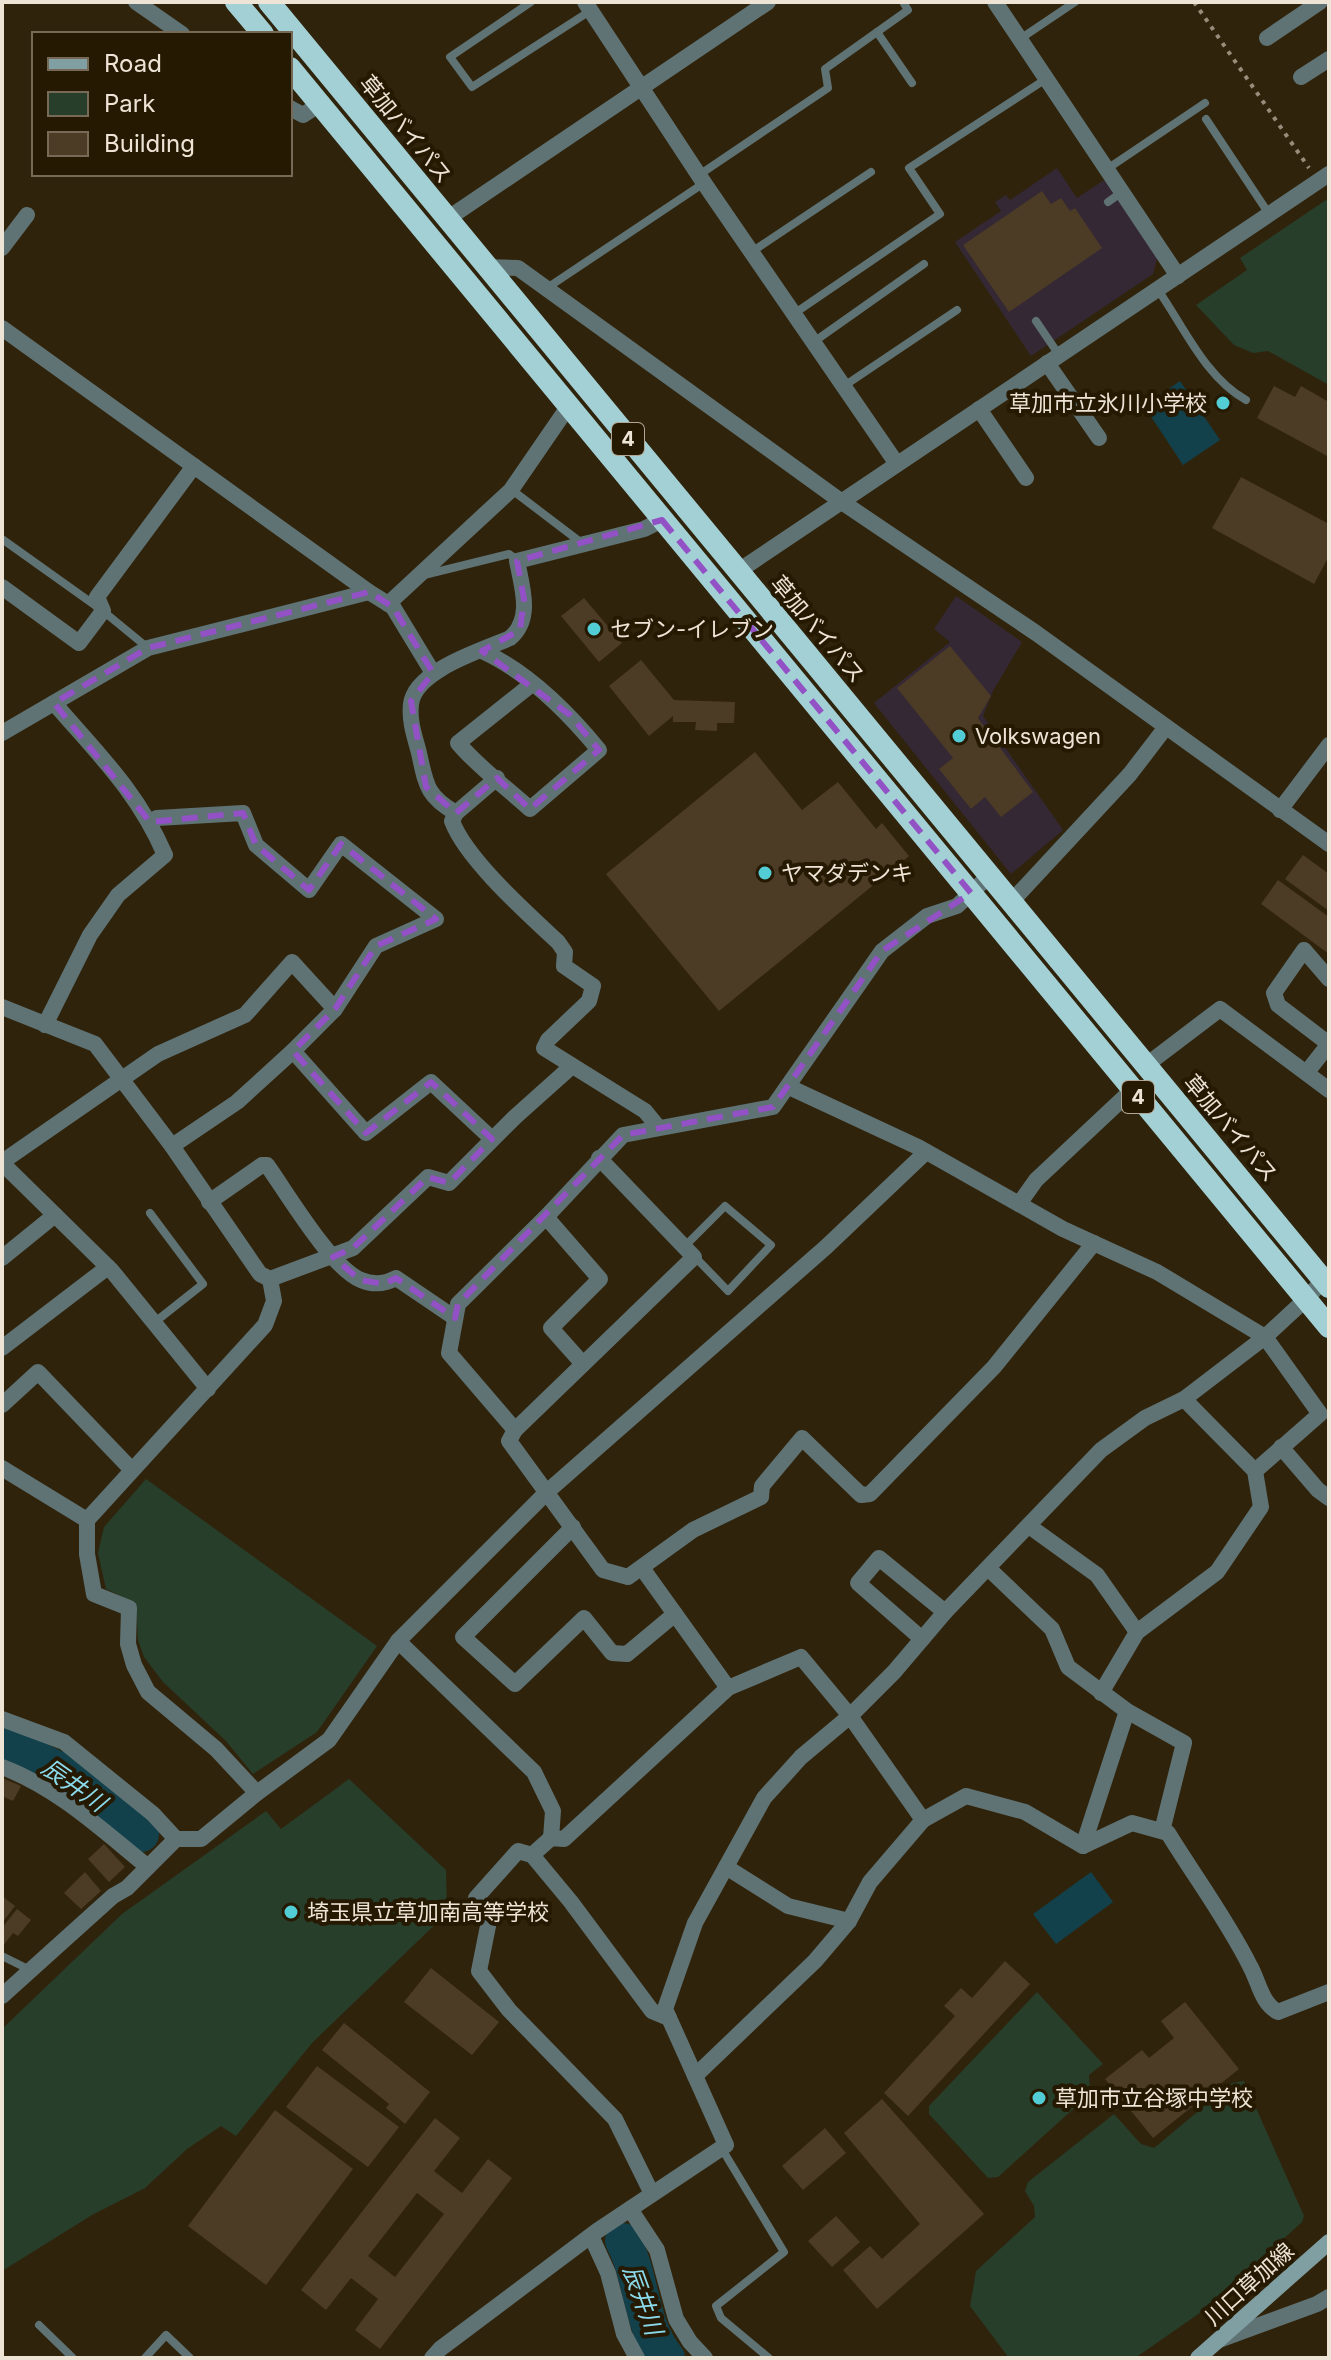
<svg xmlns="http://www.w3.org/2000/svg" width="1331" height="2360" font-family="Inter,'Noto Sans JP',sans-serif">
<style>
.commercial{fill:#352835}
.green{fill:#273e2b}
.water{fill:#12414b}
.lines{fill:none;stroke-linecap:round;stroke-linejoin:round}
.river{stroke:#12414b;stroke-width:36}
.building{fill:#4c3b25;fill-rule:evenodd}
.path{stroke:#988d7b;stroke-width:4;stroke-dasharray:4 6;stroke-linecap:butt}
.service{stroke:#5f7375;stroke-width:8}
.minor{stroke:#5f7375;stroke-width:16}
.secondary{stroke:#7f9fa2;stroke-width:16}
.trunk{stroke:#a2d0d5;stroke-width:22}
.marked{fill:none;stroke:#9251c4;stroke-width:6;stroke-dasharray:16 10;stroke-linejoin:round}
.poi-dot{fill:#52ccd5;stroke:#261902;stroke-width:3}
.labels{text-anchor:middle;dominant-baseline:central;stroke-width:8;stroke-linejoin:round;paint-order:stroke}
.shield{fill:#261902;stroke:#b1a796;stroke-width:2}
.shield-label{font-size:20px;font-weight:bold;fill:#ede4d6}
.street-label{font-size:22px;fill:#ede4d6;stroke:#261902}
.poi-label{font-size:22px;fill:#ede4d6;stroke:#261902;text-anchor:start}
.water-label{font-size:24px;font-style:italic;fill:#8adaec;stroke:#261902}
</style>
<rect width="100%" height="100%" fill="#30230b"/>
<!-- commercial -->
<g class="commercial">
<polygon points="1057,168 1077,198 1104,180 1157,258 1153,274 1031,356 955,242 1001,211 995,202 1006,195 1010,200"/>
<polygon points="956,596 1022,642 993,691 983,716 1063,830 1011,874 874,703 950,642 934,629"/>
</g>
<!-- green -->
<g class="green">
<polygon points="1329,198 1329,385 1268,351 1253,353 1234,345 1196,305 1247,270 1240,258"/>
<polygon points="146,1479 377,1646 317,1732 253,1774 226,1741 163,1682 144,1657 138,1640 136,1603 106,1589 98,1553 104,1527"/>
<polygon points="349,1779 446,1870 447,1913 313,2042 236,2136 221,2126 187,2149 145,2188 92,2215 2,2271 2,2029 122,1914 266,1811 281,1829"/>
<polygon points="1037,1992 1103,2064 1089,2075 1090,2094 998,2177 988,2178 929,2114 929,2106"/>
<polygon points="1244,2081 1304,2216 1302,2222 1207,2308 1135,2358 1009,2358 970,2306 976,2271 1035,2217 1034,2206 1025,2191 1028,2182 1114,2114 1141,2144 1154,2148 1232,2083"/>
</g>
<!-- water -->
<g class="water">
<polygon points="1180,381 1220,440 1183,465 1144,406"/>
<polygon points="1091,1872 1113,1902 1056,1944 1033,1914"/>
</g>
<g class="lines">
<!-- river -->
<g class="river">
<polyline points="2,1742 63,1772 141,1834"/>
<path d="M 623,2241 C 643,2278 639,2324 667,2358"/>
</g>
</g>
<!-- building -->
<g class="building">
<polygon points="1042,191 1051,204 1061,198 1070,211 1075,208 1102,248 1009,312 963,245"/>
<polygon points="1274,386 1295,397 1301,386 1329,402 1329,457 1257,418"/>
<polygon points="1241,477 1329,524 1329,556 1314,584 1212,528"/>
<polygon points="584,598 622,643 599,662 561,616"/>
<polygon points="950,646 991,696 978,718 1033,792 1001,817 985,797 971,809 939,769 953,758 897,688"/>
<polygon points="641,660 674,700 735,702 734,723 717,723 717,731 695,730 696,722 673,722 673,716 649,736 609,686"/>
<polygon points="755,752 802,810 838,782 876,829 882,823 909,856 719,1011 606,874"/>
<polygon points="1303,855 1329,874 1329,911 1285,879"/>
<polygon points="1278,880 1329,917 1329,954 1261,904"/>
<polygon points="2,1778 21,1786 13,1801 2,1796"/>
<polygon points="104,1844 125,1867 109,1882 88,1859"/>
<polygon points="85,1872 101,1891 81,1909 64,1893"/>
<polygon points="2,1896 15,1906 2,1923"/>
<polygon points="17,1909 31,1920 18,1936 13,1933 2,1947 2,1928"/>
<polygon points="1005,1961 1030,1984 908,2116 884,2093 955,2016 944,2006 961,1988 972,1998"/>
<polygon points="431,1968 499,2022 472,2055 404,2002"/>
<polygon points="1185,2002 1239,2069 1153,2138 1105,2079 1142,2050 1149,2058 1174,2038 1161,2021"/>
<polygon points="344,2023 430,2092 405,2124 386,2108 389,2104 322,2050"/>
<polygon points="317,2066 399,2127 368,2167 286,2107"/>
<polygon points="882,2099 984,2214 877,2309 843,2270 870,2246 882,2259 920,2224 844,2133"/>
<polygon points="275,2110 353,2169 266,2285 188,2226"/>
<path d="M 435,2118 L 460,2138 L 434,2171 L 462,2193 L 488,2159 L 512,2178 L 380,2349 L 355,2330 L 378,2299 L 351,2278 L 326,2310 L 301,2290 ZM 417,2193 L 444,2214 L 395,2277 L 368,2256 Z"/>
<polygon points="825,2128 846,2153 803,2190 782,2166"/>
<polygon points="836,2216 860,2242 832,2267 808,2241"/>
</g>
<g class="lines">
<!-- path -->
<polyline class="path" points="1194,2 1309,168"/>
<!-- service -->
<g class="service">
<polyline points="531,2 450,57 472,87 590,11"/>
<polyline points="877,32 912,83"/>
<polyline points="1020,39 1075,2"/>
<polyline points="1206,119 1269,214"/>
<polyline points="1107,169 1205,103"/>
<polyline points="699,175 828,88 825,69 908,10 903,2"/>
<polyline points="1108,202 1122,192"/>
<polyline points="753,251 871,172"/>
<polyline points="547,288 704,183"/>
<path d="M 1158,290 C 1184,327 1205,377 1246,400"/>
<polyline points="795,313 940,214 909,168 1046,79"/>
<polyline points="1036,321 1059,355"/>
<polyline points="815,341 924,264"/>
<polyline points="844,386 957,310"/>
<polyline points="512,490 583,544"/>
<polyline points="2,539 103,611 148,648"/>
<polyline points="424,575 509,554 517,560"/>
<polyline points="150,1213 203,1284 155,1322"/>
<polyline points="684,1247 725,1206 771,1245 728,1291 695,1257"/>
<polyline points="2,1956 30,1970"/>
<polyline points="722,2149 784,2252 716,2306 721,2318 769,2358"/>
<polyline points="39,2325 73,2358"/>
<polyline points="145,2358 166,2335 190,2358"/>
</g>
<!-- minor -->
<g class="minor">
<polyline points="136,2 182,34"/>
<polyline points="585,2 704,183 897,464"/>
<polyline points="995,2 1178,276"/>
<polyline points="1267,38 1320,2"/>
<polyline points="1301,77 1329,59"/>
<polyline points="290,108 303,115 320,104"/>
<polyline points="447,219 768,2"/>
<polyline points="2,248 27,215"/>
<polyline points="487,267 518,268 842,502 1036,633 1329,844"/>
<polyline points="2,328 369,592 393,607 433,673"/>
<polyline points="1047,363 1099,438"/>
<polyline points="979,409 1026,478"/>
<polyline points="737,572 1329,174"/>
<polyline points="2,587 79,643 103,611 97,597 194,466"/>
<polyline points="388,604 511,490 568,407"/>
<path d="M 482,651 C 528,672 567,711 599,750 L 530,809 C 506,787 479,768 458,743 L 532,684"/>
<polyline points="2,733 148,648 369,592"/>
<path d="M 497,778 L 456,813 L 452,821 C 466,859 528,914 558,942 L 565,952 L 564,966 L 593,986 L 589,1001 L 548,1040 L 544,1048 L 645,1111 L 658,1127"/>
<polyline points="1280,810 1329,745"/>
<path d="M 456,813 C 426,796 426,784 419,753 C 415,737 409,722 411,704 C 415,670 483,650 510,638 C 533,619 522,587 517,561 L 644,529 L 662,520"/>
<polyline points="150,822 157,818 243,813 256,845 309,890 341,844 436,919 376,946 335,1009 293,1051 237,1102 172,1146"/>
<polyline points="1012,901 1130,774 1166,727"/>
<polyline points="2,1007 95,1044 172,1146 260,1274 270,1279 353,1248 428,1177 449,1183 515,1117 572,1066"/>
<path d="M 45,1025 L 90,935 L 118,895 L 165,855 C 138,792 98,754 54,703"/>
<polyline points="293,1051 366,1133 431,1082 492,1139"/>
<polyline points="1145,1066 1220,1009 1329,1090"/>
<polyline points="1307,1072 1329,1044 1278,1005 1274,993 1304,950 1329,979"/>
<polyline points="789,1087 918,1147 1063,1229 1157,1272 1265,1337 1320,1414 1255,1471"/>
<polyline points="599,1158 694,1257 515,1430 509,1441 603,1570 628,1577 693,1530 761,1497 762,1486 802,1438 861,1495 870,1494 994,1367 1094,1243"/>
<polyline points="2,1162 158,1054 245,1015 292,962 335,1009"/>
<polyline points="2,1163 112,1271 208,1389"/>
<path d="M 209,1202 L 262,1165 L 267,1165 C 287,1193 331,1268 361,1280 C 373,1285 385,1284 396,1278 L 455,1318"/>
<polyline points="1019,1204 1036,1180 1132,1090"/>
<polyline points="546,1217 600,1279 551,1328 583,1364"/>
<polyline points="2,1258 55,1215"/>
<polyline points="2,1348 108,1267"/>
<polyline points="2,1405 38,1372 131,1469"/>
<polyline points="515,1430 449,1353 458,1304 546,1217 623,1135 773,1107 882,951 927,916 957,906 990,875"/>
<polyline points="1281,1447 1318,1490 1329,1498"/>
<polyline points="2,1468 87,1520"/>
<polyline points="1029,1526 1097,1575 1137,1632"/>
<polyline points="573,1527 463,1637 515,1684 584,1618 612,1653 627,1654 675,1614"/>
<polyline points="642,1568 728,1688"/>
<polyline points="989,1569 1052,1629 1068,1667 1127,1711 1184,1743 1162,1831"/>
<polyline points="922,1639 858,1583 879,1558 945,1612"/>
<polyline points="398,1641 534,1772 553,1811 551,1838"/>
<polyline points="1101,1693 1137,1632 1217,1572 1261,1507 1255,1471 1184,1399"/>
<polyline points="2,1719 64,1742 153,1814 176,1839"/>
<path d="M 2,1767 C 58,1788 102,1830 148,1867"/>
<polyline points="257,1793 216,1749 148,1692 134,1665 128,1644 129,1608 94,1594 87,1554 87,1520 265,1325 274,1301 270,1279"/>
<polyline points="1083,1846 1127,1711"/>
<polyline points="532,1855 551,1838 564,1839 728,1688 801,1657 850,1716 923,1820"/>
<polyline points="726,1867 788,1906 849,1921"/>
<polyline points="2,1996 113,1896 127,1888 176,1839 201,1839 257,1793 329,1740 398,1641 548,1491 826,1247 926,1152"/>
<path d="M 695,2076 L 815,1961 L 849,1921 L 870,1882 L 923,1820 L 966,1796 L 1025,1812 L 1083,1846 L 1132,1823 L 1168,1833 C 1195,1877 1227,1920 1250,1966 C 1259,1982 1261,2003 1278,2012 L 1329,1992"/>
<polyline points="652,2194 615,2119 509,2010 479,1971 490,1916 476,1898 518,1851 532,1855 571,1902 652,2011 669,2018"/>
<polyline points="630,2209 657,2250 676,2319 690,2342 705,2358"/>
<polyline points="591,2236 608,2273 624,2334 637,2358"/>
<polyline points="1219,2340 1317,2304 1329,2297"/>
<polyline points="432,2358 440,2349 597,2231 726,2145 665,2009 695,1923 764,1798 801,1757 850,1716 894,1672 945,1612 1101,1450 1145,1418 1184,1399 1265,1337 1306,1299 1329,1274"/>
</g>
<!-- secondary -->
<polyline class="secondary" points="1198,2358 1329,2242"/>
<!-- trunk -->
<g class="trunk">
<polyline points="236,2 263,34"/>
<polyline points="269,2 1329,1287"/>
<polyline points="290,68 1329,1327"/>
</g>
</g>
<!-- marked area -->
<path class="marked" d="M 662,520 L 971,893 L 882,951 L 773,1107 L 623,1135 L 458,1304 L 455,1318 L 396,1278 L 384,1284 L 360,1280 L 333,1257 L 353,1248 L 428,1177 L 449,1183 L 492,1139 L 431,1082 L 366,1133 L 293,1051 L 335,1009 L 376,946 L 436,919 L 341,844 L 309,890 L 256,845 L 243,813 L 150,822 L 54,703 L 148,648 L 369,592 L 393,607 L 433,673 L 411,701 L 426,787 L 456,813 L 497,778 L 530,809 L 599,750 L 570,715 L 482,651 L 520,630 L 524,599 L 517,561 Z"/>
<!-- markers -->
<g class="poi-dot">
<circle cx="1223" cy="403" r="8"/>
<circle cx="594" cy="629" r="8"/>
<circle cx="959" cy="736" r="8"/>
<circle cx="765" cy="873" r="8"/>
<circle cx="291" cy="1912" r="8"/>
<circle cx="1039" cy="2098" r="8"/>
</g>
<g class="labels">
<!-- shield labels -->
<g class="shield">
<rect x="612" y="423" width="32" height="32" rx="6"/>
<rect x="1122" y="1081" width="32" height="32" rx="6"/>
</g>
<g class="shield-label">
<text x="628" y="439">4</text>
<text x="1138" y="1097">4</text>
</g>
<!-- street labels -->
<g class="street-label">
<text transform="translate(406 129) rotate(51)">草加バイパス</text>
<text transform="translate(818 629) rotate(50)">草加バイパス</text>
<text transform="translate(1231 1128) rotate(50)">草加バイパス</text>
<text transform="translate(1249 2284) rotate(-42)">川口草加線</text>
</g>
<!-- poi labels -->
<g class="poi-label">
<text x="1207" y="403" text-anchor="end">草加市立氷川小学校</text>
<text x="610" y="629">セブン-イレブン</text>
<text x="975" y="736">Volkswagen</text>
<text x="781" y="873">ヤマダデンキ</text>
<text x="307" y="1912">埼玉県立草加南高等学校</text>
<text x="1055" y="2098">草加市立谷塚中学校</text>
</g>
<!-- water labels -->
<g class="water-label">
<text transform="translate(74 1785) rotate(35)">辰井川</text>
<text transform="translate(643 2300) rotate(70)">辰井川</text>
</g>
</g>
<!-- border -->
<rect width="1331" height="2360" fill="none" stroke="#ede4d6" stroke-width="8"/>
<!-- legend -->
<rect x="32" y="32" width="260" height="144" fill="#261902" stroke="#766a57" stroke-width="2"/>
<rect x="48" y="58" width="40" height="12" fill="#7f9fa2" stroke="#766a57" stroke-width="2"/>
<text x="104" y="72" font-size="24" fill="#ede4d6">Road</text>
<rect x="48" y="92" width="40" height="24" fill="#273e2b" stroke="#766a57" stroke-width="2"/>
<text x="104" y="112" font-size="24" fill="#ede4d6">Park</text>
<rect x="48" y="132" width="40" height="24" fill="#4c3b25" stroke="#766a57" stroke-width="2"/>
<text x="104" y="152" font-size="24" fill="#ede4d6">Building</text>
</svg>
